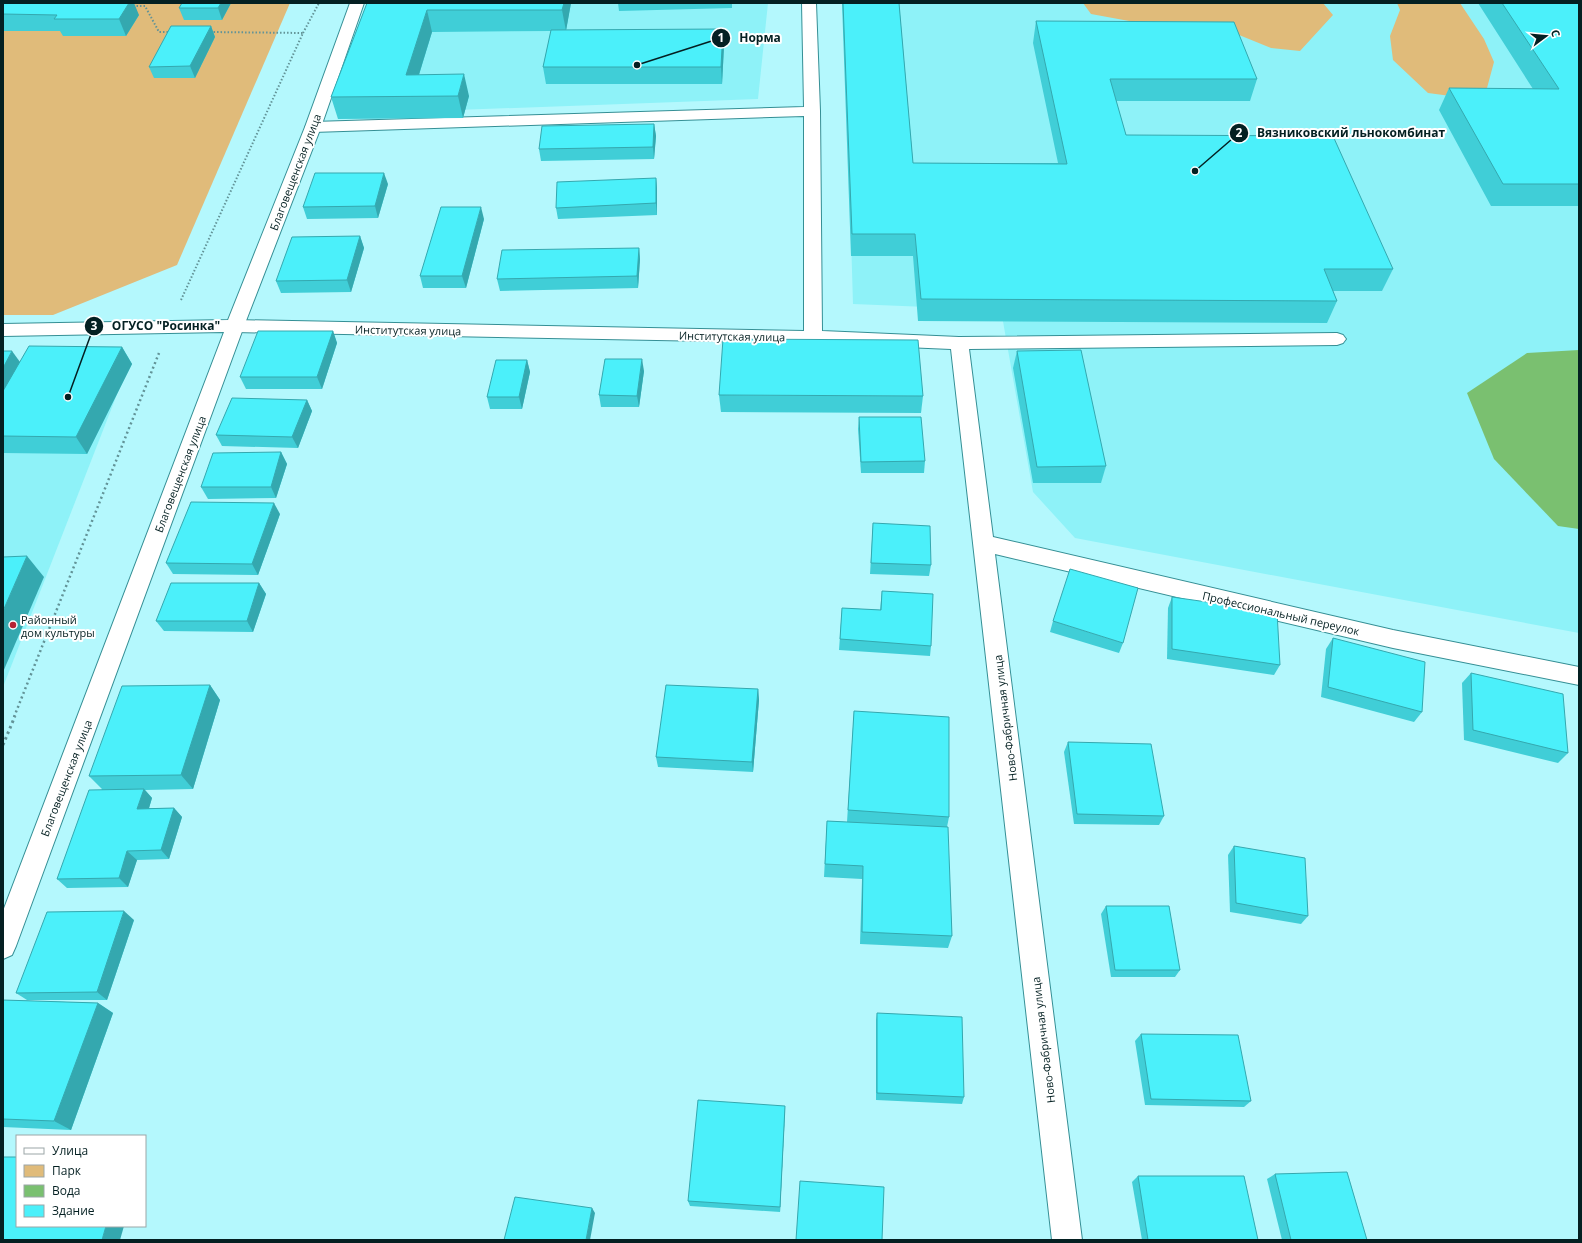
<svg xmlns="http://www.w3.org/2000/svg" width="1582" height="1243" font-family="'Open Sans',sans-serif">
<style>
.built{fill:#8ef2f8}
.green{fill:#e0bb7a}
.water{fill:#7ac070}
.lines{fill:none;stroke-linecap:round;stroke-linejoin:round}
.street-casing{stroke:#358f95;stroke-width:2}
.secondary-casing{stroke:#358f95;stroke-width:2}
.path-far2{stroke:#629397;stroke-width:2;stroke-dasharray:1.5 2;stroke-linecap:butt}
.path-far1{stroke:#629397;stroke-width:2.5;stroke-dasharray:2 3;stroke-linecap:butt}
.path{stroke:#629397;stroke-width:3;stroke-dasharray:2.5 3.5;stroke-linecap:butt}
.street{fill:#fff;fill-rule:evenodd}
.secondary{fill:#fff;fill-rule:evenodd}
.wall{fill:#40ced7}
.shaded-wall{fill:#34a8af}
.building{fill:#4bf0fa;stroke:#34a8af}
.poi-dot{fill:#b52334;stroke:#fff;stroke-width:1.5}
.labels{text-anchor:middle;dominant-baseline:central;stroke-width:4;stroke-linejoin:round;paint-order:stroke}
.street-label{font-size:11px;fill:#042022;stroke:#fff}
.poi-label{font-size:11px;fill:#042022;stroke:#fff;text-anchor:start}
.leader{fill:none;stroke:#042022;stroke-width:1.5}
.callout-dot{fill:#042022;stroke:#fff;stroke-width:1.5}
.mark-label{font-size:12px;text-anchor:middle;font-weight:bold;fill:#fff}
.callout-label{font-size:12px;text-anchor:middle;font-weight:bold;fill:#042022;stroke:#fff;stroke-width:4;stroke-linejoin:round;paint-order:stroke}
</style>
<rect width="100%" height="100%" fill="#b4f8fd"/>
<!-- built -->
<g class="built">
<polygon points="383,3 768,3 758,99 348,114"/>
<polygon points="844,3 1579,3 1579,633 1075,538 1033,492 1001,310 853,304"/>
<polygon points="130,361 3,687 3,362"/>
</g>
<!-- green -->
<g class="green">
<polygon points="3,3 290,3 177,265 53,315 3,315"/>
<polygon points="1083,3 1323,3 1333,15 1300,51 1271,48 1217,26 1140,23 1091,14"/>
<polygon points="1397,3 1460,3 1484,39 1494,62 1487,88 1466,98 1428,93 1393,60 1390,36 1400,10"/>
</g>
<!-- water -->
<polygon class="water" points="1579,350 1579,529 1558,526 1494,459 1467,393 1527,353"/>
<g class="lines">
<!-- street casing -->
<g class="street-casing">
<polygon id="street" points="802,3 816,3 820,111 822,331 959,337 1337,333 1343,335 1346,339 1343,343 1337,345 969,349 993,537 1393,630 1579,667 1579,685 1393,648 995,554 1082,1240 1052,1240 951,349 813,343 235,332 229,330 226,326 229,322 235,320 804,331 804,116 313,132 308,130 305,127 308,124 313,122 804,107"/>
</g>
<!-- secondary casing -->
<g class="secondary-casing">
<polygon id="secondary" points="350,3 364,3 321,127 244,326 16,946 12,955 3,959 3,911 224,332 3,336 3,324 228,320 305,127"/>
</g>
<!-- path-far2 -->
<g class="path-far2">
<polyline points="133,6 145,6 159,32 171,32"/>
<polyline points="303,33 319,3"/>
<polyline points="181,300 303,33 210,32"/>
</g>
<!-- path-far1 -->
<polyline class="path-far1" points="14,717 159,353"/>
<!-- path -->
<polyline class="path" points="3,745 15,716"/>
<!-- street -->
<use href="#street" class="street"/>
<!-- secondary -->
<use href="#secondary" class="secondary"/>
</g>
<!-- wall -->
<g class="wall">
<polygon points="3,3 139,15 126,36 63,36 60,31 3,31"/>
<polygon points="231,3 222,20 184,20 179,8"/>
<polygon points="367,3 571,3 566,30 724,46 722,84 546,84 543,67 551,31 432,32 419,75 469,96 463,118 338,119 331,97"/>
<polygon points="618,3 732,3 732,8 619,11"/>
<polygon points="842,3 899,3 913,163 1058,163 1033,43 1036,21 1257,79 1250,101 1116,101 1126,135 1393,269 1382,291 1333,291 1337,301 1327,323 918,321 913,256 851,256"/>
<polygon points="1478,3 1579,3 1579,206 1491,206 1439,110 1449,88 1533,89"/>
<polygon points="211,26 215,37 195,78 154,78 149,67"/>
<polygon points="654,124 656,136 654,159 541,161 539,149"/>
<polygon points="656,178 657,189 657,215 558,219 556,208"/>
<polygon points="388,184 378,218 307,219 303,207"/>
<polygon points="484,219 466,288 423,288 420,276"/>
<polygon points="360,236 364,248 351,292 281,293 276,281"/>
<polygon points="639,248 640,259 638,288 500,291 497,279"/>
<polygon points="333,331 337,343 322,389 246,389 240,377"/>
<polygon points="122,347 132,364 87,454 3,453 3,351 19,362"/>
<polygon points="1017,351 1106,466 1101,483 1033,483 1013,368"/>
<polygon points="527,360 530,372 522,409 490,409 487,397"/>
<polygon points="644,371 639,407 601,407 599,395"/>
<polygon points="719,395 923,396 921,413 721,412"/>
<polygon points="307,400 312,411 298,448 222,446 216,435"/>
<polygon points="859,417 925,461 924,473 861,473 858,429"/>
<polygon points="281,452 287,464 276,498 208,499 201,487"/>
<polygon points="280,514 258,575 173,574 166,563"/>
<polygon points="873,523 931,565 929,576 870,574"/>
<polygon points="259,583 266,594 253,632 164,631 156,621"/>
<polygon points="882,591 931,646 930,656 839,650 842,608 880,610"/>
<polygon points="1172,597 1280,665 1274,675 1167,659 1168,608"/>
<polygon points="1053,621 1123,643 1119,653 1050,632"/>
<polygon points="1333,638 1422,712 1414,722 1321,697 1326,649"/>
<polygon points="1471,673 1568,753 1558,763 1464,740 1462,683"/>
<polygon points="210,685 220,700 193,789 145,790 152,798 149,808 174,808 182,817 169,859 137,860 128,887 67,888 57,879 102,789 89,776"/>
<polygon points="758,689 759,700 753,772 658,767 656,757"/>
<polygon points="854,711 949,817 947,827 952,936 948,948 860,944 862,879 824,877 827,821 847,822"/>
<polygon points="1068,742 1164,816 1159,825 1074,824 1064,752"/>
<polygon points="1234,846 1308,916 1301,924 1230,912 1228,855"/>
<polygon points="1106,906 1180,970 1175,977 1111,977 1101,914"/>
<polygon points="134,920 107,1000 27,1000 16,993"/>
<polygon points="3,1000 98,1003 113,1013 71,1130 3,1127"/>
<polygon points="877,1013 964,1097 962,1104 876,1100 876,1020"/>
<polygon points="1141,1034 1251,1101 1244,1107 1145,1105 1135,1041"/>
<polygon points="785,1106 780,1212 690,1206 688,1201"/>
<polygon points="1275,1174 1367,1240 1282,1240 1267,1179"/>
<polygon points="1138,1176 1258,1240 1142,1240 1132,1182"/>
</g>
<!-- shaded-wall -->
<g class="shaded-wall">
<polygon points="129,3 134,3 139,15 126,36 119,19"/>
<polygon points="221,3 231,3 222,20 218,8"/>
<polygon points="564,3 571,3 566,31 562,10"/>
<polygon points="427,10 432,32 412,97 406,75"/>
<polygon points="211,26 215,37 195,78 190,66"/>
<polygon points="723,29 724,46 722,84 721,67"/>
<polygon points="464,74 469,96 463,118 458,96"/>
<polygon points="654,124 656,136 654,159 653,147"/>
<polygon points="384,173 388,184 378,218 375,206"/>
<polygon points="656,178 657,189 657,215 656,203"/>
<polygon points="481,207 484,219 466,288 462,276"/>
<polygon points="360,236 364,248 351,292 347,280"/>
<polygon points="639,248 640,259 638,288 637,276"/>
<polygon points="333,331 337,343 322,389 317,377"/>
<polygon points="122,347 132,364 87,454 76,437"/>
<polygon points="12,351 20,362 3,395 3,368"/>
<polygon points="642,359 644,371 639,407 637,396"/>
<polygon points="527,360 530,372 522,409 519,397"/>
<polygon points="307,400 312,411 298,448 292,437"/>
<polygon points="281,452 287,464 276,498 271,487"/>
<polygon points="274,503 280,514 258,575 252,564"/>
<polygon points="27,556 44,577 3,672 3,611"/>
<polygon points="259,583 266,594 253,632 247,621"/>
<polygon points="210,685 220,700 193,789 181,775"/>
<polygon points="758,689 759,700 753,772 752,762"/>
<polygon points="144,789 152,798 146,818 137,809"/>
<polygon points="174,808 182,817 169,859 161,850"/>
<polygon points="127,851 137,860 128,887 119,878"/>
<polygon points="124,911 134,920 107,1000 97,992"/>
<polygon points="98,1003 113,1013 71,1130 54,1121"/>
<polygon points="785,1106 785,1112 780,1212 780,1207"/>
<polygon points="592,1208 595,1213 590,1240 586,1240"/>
<polygon points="106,1226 124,1226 120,1240 102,1240"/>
</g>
<!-- building -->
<g class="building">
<polygon points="3,3 129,3 119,19 54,19 57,15 3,14"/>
<polygon points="182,3 221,3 218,8 179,8"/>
<polygon points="367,3 564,3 562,10 427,10 406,75 464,74 458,96 331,97"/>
<polygon points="843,3 899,3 913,163 1067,164 1036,21 1234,22 1257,79 1110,79 1126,135 1333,136 1393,269 1324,269 1337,301 921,299 915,234 852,234"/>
<polygon points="1502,3 1579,3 1579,184 1503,184 1449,88 1559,89"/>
<polygon points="171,26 211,26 190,66 149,67"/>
<polygon points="723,29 721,67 543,67 551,30"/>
<polygon points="654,124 653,147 539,149 542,126"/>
<polygon points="315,173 384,173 375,206 303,207"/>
<polygon points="656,178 656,203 556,208 557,182"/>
<polygon points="441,207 481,207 462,276 420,276"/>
<polygon points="360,236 347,280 276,281 292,237"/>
<polygon points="639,248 637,276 497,279 502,250"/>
<polygon points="258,331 333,331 317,377 240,377"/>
<polygon points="723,339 918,340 923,396 719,395"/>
<polygon points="29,346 122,347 76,437 3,436 3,391"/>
<polygon points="1081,350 1106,466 1037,467 1017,351"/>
<polygon points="3,351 12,351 3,368"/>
<polygon points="605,359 642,359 637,396 599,395"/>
<polygon points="496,360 527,360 519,397 487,397"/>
<polygon points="232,398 307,400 292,437 216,435"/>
<polygon points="859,417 921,417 925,461 861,462"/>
<polygon points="281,452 271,487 201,487 213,453"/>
<polygon points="191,502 274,503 252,564 166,563"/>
<polygon points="873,523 930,526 931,565 871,563"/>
<polygon points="27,556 3,611 3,557"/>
<polygon points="1070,569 1138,588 1123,643 1053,621"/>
<polygon points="171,583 259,583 247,621 156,621"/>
<polygon points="882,591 933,594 931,646 840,639 842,608 881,610"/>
<polygon points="1172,597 1277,612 1280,665 1172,649"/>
<polygon points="1333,638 1425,662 1422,712 1328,687"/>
<polygon points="1471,673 1563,694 1568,753 1473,730"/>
<polygon points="210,685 181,775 89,776 122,686"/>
<polygon points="666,685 758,689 752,762 656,757"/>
<polygon points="854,711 949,717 949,817 848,810"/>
<polygon points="1068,742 1151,744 1164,816 1077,814"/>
<polygon points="144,789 137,809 174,808 161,850 127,851 119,878 57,879 89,790"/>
<polygon points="827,821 948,827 952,936 862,932 863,866 825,864"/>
<polygon points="1234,846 1305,858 1308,916 1236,903"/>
<polygon points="1106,906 1169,906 1180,970 1115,970"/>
<polygon points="124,911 97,992 16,993 47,912"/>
<polygon points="3,1000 98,1003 54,1121 3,1119"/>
<polygon points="877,1013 962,1017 964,1097 877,1093"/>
<polygon points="1141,1034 1238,1035 1251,1101 1151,1099"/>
<polygon points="698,1100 785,1106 780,1207 688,1201"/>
<polygon points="3,1157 17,1157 17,1226 106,1226 102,1240 3,1240"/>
<polygon points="1347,1172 1367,1240 1291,1240 1275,1174"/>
<polygon points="1138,1176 1244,1176 1258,1240 1148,1240"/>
<polygon points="800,1181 884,1187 882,1240 796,1240"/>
<polygon points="515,1197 592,1208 586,1240 504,1240"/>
</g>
<!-- markers -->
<circle class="poi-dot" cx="13" cy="625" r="4"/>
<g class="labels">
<!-- street labels -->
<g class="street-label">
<text transform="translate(295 172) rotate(-69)">Благовещенская улица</text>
<text transform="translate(408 330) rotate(1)">Институтская улица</text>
<text transform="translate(732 336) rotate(1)">Институтская улица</text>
<text transform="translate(180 474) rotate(-69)">Благовещенская улица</text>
<text transform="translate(1281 613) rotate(13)">Профессиональный переулок</text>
<text transform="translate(1005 718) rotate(-97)">Ново-Фабричная улица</text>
<text transform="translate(66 778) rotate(-69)">Благовещенская улица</text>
<text transform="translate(1043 1040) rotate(-97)">Ново-Фабричная улица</text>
</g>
<!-- poi labels -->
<g class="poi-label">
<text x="21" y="619">Районный<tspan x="21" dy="13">дом культуры</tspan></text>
</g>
</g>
<!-- callouts -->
<path class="leader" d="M637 65L721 38M1195 171L1239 133M68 397L94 326"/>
<g class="callout-dot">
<circle cx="637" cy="65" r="4"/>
<circle cx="1195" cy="171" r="4"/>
<circle cx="68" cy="397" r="4"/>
<circle cx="721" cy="38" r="10"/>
<circle cx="1239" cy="133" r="10"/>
<circle cx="94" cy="326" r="10"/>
</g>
<g class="mark-label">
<text x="721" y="42">1</text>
<text x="1239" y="137">2</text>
<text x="94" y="330">3</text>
</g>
<g class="callout-label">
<text x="760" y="42">Норма</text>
<text x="1351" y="137">Вязниковский льнокомбинат</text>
<text x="166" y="330">ОГУСО "Росинка"</text>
</g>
<!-- border -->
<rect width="1582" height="1243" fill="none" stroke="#042022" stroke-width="8"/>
<!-- legend -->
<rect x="16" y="1135" width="130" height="92" fill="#ffffff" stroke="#9ba6a7"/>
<rect x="24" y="1148" width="20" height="6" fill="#ffffff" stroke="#9ba6a7"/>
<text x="52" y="1155" font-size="12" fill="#042022">Улица</text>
<rect x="24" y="1165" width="20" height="12" fill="#e0bb7a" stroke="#9ba6a7"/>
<text x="52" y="1175" font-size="12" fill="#042022">Парк</text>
<rect x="24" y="1185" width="20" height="12" fill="#7ac070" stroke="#9ba6a7"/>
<text x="52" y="1195" font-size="12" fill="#042022">Вода</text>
<rect x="24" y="1205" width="20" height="12" fill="#4bf0fa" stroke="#9ba6a7"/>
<text x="52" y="1215" font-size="12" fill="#042022">Здание</text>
<!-- north arrow -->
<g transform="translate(1546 36) rotate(74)" stroke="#ffffff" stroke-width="3" paint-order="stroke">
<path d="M0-3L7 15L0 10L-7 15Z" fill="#042022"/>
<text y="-6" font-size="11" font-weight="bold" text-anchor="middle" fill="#042022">С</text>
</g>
</svg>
